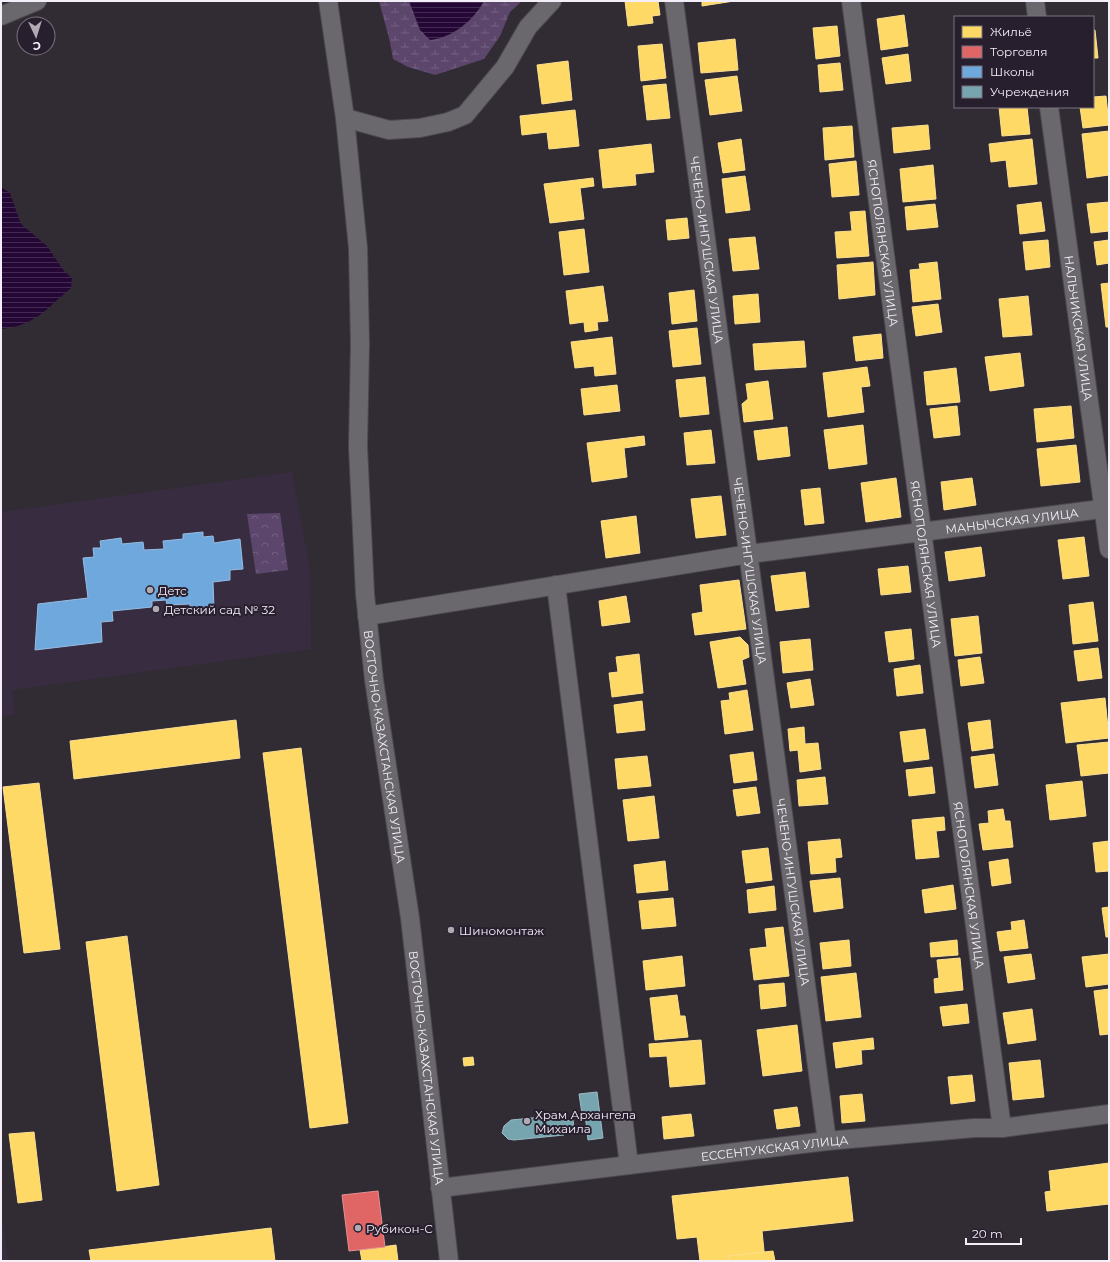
<svg xmlns="http://www.w3.org/2000/svg" width="1110" height="1262" font-family="Montserrat,sans-serif">
<style>
.built{fill:#382d40}
.wetland{fill:url(#wetland-marsh)}
.park{fill:url(#park-crowns)}
.water{fill:url(#water-rules)}
.homes{fill:#ffd966;stroke:#fbdf92}
.shops{fill:#e06666;stroke:#e68f92}
.schools{fill:#6fa8dc;stroke:#97bde4}
.public{fill:#76a5af;stroke:#9cbbc5}
.lines{fill:none;stroke-linecap:round;stroke-linejoin:round}
.minor-casing{stroke:#4d4950;stroke-width:20}
.minor{stroke:#6b686d;stroke-width:18}
.poi-dot{fill:#afaab3;stroke:#281f2e;stroke-width:1.5}
.labels{text-anchor:middle;dominant-baseline:central;stroke-width:4;stroke-linejoin:round;paint-order:stroke}
.street-label{font-size:12px;fill:#f3eef8;stroke:#281f2e}
.poi-label{font-size:12px;fill:#f3eef8;stroke:#281f2e;text-anchor:start}
</style>
<defs>
<pattern id="wetland-marsh" width="20" height="14" patternUnits="userSpaceOnUse"><rect width="20" height="14" fill="#5c466c"/><path d="M1 5h8M5 5V1M11 12h8M15 12V8" fill="none" stroke="#746182"/></pattern>
<pattern id="park-crowns" width="20" height="18" patternUnits="userSpaceOnUse"><rect width="20" height="18" fill="#5c466c"/><path d="M2 6a3 3 0 1 1 6 0M12 15a3 3 0 1 1 6 0" fill="none" stroke="#746182"/></pattern>
<pattern id="water-rules" width="6" height="5" patternUnits="userSpaceOnUse"><rect width="6" height="5" fill="#240735"/><path d="M0 2.5h6" fill="none" stroke="#442b53"/></pattern>
</defs>
<rect width="100%" height="100%" fill="#312c34"/>
<!-- built -->
<g class="built">
<polygon points="292,472 310,570 311,649 12,690 15,715 1,716 1,515 3,512"/>
<polygon points="1,1212 8,1261 1,1261"/>
</g>
<!-- wetland -->
<polygon class="wetland" points="379,1 522,1 510,12 500,36 484,59 435,75 408,67 393,59 390,42"/>
<!-- park -->
<polygon class="park" points="280,513 288,570 256,574 247,514"/>
<!-- water -->
<g class="water">
<path d="M 409,1 L 484,1 C 474,20 452,38 430,40 L 420,30 Z"/>
<path d="M 1,187 L 10,193 L 21,224 L 47,246 L 64,271 L 72,278 L 71,288 C 46,309 35,326 1,329 Z"/>
</g>
<!-- homes -->
<g class="homes">
<polygon points="625,1 658,1 660,15 652,16 653,23 628,26"/>
<polygon points="702,1 734,1 702,6"/>
<polygon points="904,15 908,46 881,50 877,19"/>
<polygon points="837,26 840,56 816,59 813,28"/>
<polygon points="1093,30 1095,30 1098,58 1093,58"/>
<polygon points="735,39 738,70 701,73 698,43"/>
<polygon points="662,44 666,78 641,81 638,46"/>
<polygon points="908,54 911,81 886,84 882,58"/>
<polygon points="568,61 572,100 542,104 537,65"/>
<polygon points="840,63 843,90 820,92 818,65"/>
<polygon points="737,76 742,111 710,115 705,80"/>
<polygon points="666,84 670,118 647,120 643,86"/>
<polygon points="1106,96 1109,125 1083,128 1080,107 1093,107 1093,97"/>
<polygon points="999,107 1027,107 1030,134 1002,136"/>
<polygon points="575,110 579,146 549,149 547,132 522,135 520,116"/>
<polygon points="928,125 930,149 894,153 892,128"/>
<polygon points="852,126 854,157 825,160 823,128"/>
<polygon points="1109,131 1109,175 1087,178 1082,134"/>
<polygon points="741,139 745,170 723,173 718,143"/>
<polygon points="1032,139 1037,184 1009,187 1006,160 991,162 989,144"/>
<polygon points="651,144 654,172 635,174 636,185 603,188 599,150"/>
<polygon points="856,161 859,195 832,197 829,164"/>
<polygon points="933,165 936,199 903,202 900,169"/>
<polygon points="745,176 750,210 726,213 722,179"/>
<polygon points="593,178 594,186 580,188 584,219 550,223 544,184"/>
<polygon points="1041,202 1045,231 1020,234 1017,205"/>
<polygon points="1109,202 1109,231 1091,233 1087,204"/>
<polygon points="935,204 938,227 907,230 905,207"/>
<polygon points="865,211 869,256 837,258 835,232 852,231 850,212"/>
<polygon points="687,218 689,238 668,240 666,220"/>
<polygon points="584,229 589,272 564,275 559,232"/>
<polygon points="755,237 759,269 733,271 729,239"/>
<polygon points="1048,240 1050,267 1026,270 1023,242"/>
<polygon points="1109,240 1109,263 1097,265 1094,242"/>
<polygon points="873,262 875,295 839,299 837,265"/>
<polygon points="937,262 941,299 913,302 910,270 920,269 919,264"/>
<polygon points="1109,283 1109,327 1106,327 1101,284"/>
<polygon points="603,286 608,321 597,322 598,330 585,332 584,322 570,324 566,291"/>
<polygon points="694,290 697,321 672,324 669,293"/>
<polygon points="758,294 760,322 735,324 733,296"/>
<polygon points="1028,296 1032,335 1003,337 999,299"/>
<polygon points="938,304 942,332 916,336 912,307"/>
<polygon points="697,328 701,364 673,367 669,331"/>
<polygon points="881,334 883,358 856,361 853,337"/>
<polygon points="612,337 616,374 595,376 594,366 575,368 571,342"/>
<polygon points="804,341 806,367 755,370 753,344"/>
<polygon points="1020,353 1024,386 990,391 985,357"/>
<polygon points="867,367 870,386 861,387 864,412 828,417 823,373"/>
<polygon points="956,368 960,402 927,405 924,372"/>
<polygon points="705,377 709,414 680,417 676,380"/>
<polygon points="768,381 773,419 744,422 742,404 748,399 746,384"/>
<polygon points="617,385 620,411 584,415 581,389"/>
<polygon points="957,406 960,435 934,438 930,409"/>
<polygon points="1071,406 1074,438 1037,442 1034,409"/>
<polygon points="863,425 867,464 829,469 824,430"/>
<polygon points="787,427 790,456 758,460 754,431"/>
<polygon points="711,430 715,463 687,465 684,433"/>
<polygon points="644,436 645,445 624,448 627,477 592,482 587,443"/>
<polygon points="1076,445 1080,482 1041,486 1037,449"/>
<polygon points="896,478 901,517 866,522 861,483"/>
<polygon points="972,478 976,505 944,510 941,482"/>
<polygon points="820,488 824,523 805,525 801,490"/>
<polygon points="721,496 726,535 696,538 691,499"/>
<polygon points="636,516 640,553 606,558 601,521"/>
<polygon points="1084,537 1089,576 1063,579 1058,540"/>
<polygon points="981,547 985,576 949,581 945,552"/>
<polygon points="908,566 911,592 881,595 878,569"/>
<polygon points="805,572 809,607 776,611 771,576"/>
<polygon points="739,580 746,629 695,635 692,614 703,612 700,585"/>
<polygon points="626,596 630,622 602,626 599,601"/>
<polygon points="1093,602 1098,641 1073,644 1069,605"/>
<polygon points="978,616 982,653 955,656 951,619"/>
<polygon points="911,629 914,659 889,662 885,632"/>
<polygon points="740,637 748,645 749,657 742,660 746,684 718,688 710,642"/>
<polygon points="810,639 813,670 783,673 780,642"/>
<polygon points="1098,648 1102,678 1078,681 1074,651"/>
<polygon points="639,654 643,693 612,697 609,673 618,672 616,657"/>
<polygon points="980,657 984,683 961,686 958,660"/>
<polygon points="920,665 923,693 897,696 894,669"/>
<polygon points="810,679 814,705 791,708 787,683"/>
<polygon points="747,690 753,730 725,734 721,701 730,700 729,693"/>
<polygon points="1105,698 1109,738 1066,743 1061,703"/>
<polygon points="642,701 645,730 617,733 614,705"/>
<polygon points="236,720 240,758 74,779 70,741"/>
<polygon points="990,720 993,748 972,751 968,723"/>
<polygon points="804,727 805,744 818,743 821,769 800,772 798,750 790,751 788,729"/>
<polygon points="925,729 929,759 904,762 900,732"/>
<polygon points="1109,742 1109,773 1081,776 1077,745"/>
<polygon points="301,748 348,1123 310,1128 263,753"/>
<polygon points="753,752 757,780 734,783 730,755"/>
<polygon points="994,754 998,785 975,788 971,757"/>
<polygon points="647,756 651,786 618,789 615,759"/>
<polygon points="932,767 935,793 909,796 906,770"/>
<polygon points="825,777 828,804 799,806 797,780"/>
<polygon points="1082,781 1086,816 1050,820 1046,785"/>
<polygon points="39,783 60,949 24,953 3,787"/>
<polygon points="756,787 760,813 737,816 733,790"/>
<polygon points="654,796 659,838 628,841 623,800"/>
<polygon points="1003,809 1005,821 1010,821 1013,847 983,850 979,824 989,823 988,811"/>
<polygon points="944,817 945,830 936,831 939,857 916,859 912,820"/>
<polygon points="840,839 842,857 835,858 836,872 811,874 808,842"/>
<polygon points="1109,841 1109,871 1096,872 1093,843"/>
<polygon points="768,848 772,880 746,883 742,851"/>
<polygon points="1008,859 1011,883 992,886 989,862"/>
<polygon points="665,861 668,890 637,893 634,865"/>
<polygon points="840,878 843,908 814,912 810,881"/>
<polygon points="953,885 956,909 925,913 922,890"/>
<polygon points="774,886 776,910 749,913 747,890"/>
<polygon points="673,898 676,926 642,929 639,901"/>
<polygon points="1109,907 1109,937 1106,937 1102,908"/>
<polygon points="1024,920 1028,948 1000,951 997,932 1012,930 1011,922"/>
<polygon points="783,927 789,976 754,980 750,949 767,947 765,929"/>
<polygon points="127,936 159,1185 117,1191 86,942"/>
<polygon points="849,940 851,966 823,969 820,943"/>
<polygon points="957,940 958,955 931,957 930,943"/>
<polygon points="1031,954 1035,979 1008,983 1004,957"/>
<polygon points="1109,954 1109,984 1086,987 1082,957"/>
<polygon points="682,956 685,986 646,990 643,961"/>
<polygon points="960,958 963,990 935,993 934,979 939,978 937,960"/>
<polygon points="856,973 861,1017 826,1021 821,977"/>
<polygon points="784,983 786,1006 761,1009 759,985"/>
<polygon points="1109,989 1109,1034 1100,1035 1094,991"/>
<polygon points="677,995 680,1016 685,1016 688,1037 655,1040 650,998"/>
<polygon points="967,1004 969,1023 943,1026 940,1007"/>
<polygon points="1032,1009 1036,1040 1008,1044 1003,1013"/>
<polygon points="797,1025 802,1071 763,1076 757,1030"/>
<polygon points="873,1038 874,1049 861,1050 862,1064 836,1068 833,1043"/>
<polygon points="701,1040 705,1084 670,1087 667,1056 650,1057 649,1044"/>
<polygon points="473,1057 474,1065 464,1066 463,1058"/>
<polygon points="1040,1060 1044,1097 1013,1100 1009,1063"/>
<polygon points="972,1075 975,1101 951,1104 948,1077"/>
<polygon points="862,1094 865,1121 842,1123 840,1096"/>
<polygon points="797,1107 800,1126 777,1129 774,1110"/>
<polygon points="691,1114 694,1136 664,1139 662,1117"/>
<polygon points="34,1132 42,1200 18,1203 9,1134"/>
<polygon points="1109,1163 1109,1204 1047,1211 1045,1192 1051,1191 1049,1171"/>
<polygon points="848,1177 853,1221 762,1231 765,1261 700,1261 697,1237 677,1239 672,1196"/>
<polygon points="271,1228 275,1261 91,1261 89,1250"/>
<polygon points="396,1245 398,1261 362,1261 360,1250"/>
<polygon points="773,1251 775,1261 729,1261 728,1256"/>
</g>
<!-- shops -->
<polygon class="shops" points="378,1191 385,1247 349,1251 342,1195"/>
<!-- schools -->
<polygon class="schools" points="203,532 203,537 213,536 214,543 240,539 243,569 230,570 230,580 213,582 214,609 190,611 190,604 167,605 166,600 152,601 152,607 112,611 113,621 101,622 102,642 35,650 38,604 88,598 83,558 94,557 93,548 101,548 100,541 121,538 122,544 143,542 144,550 164,549 163,541 183,539 183,534"/>
<!-- public -->
<g class="public">
<polygon points="597,1092 603,1138 588,1140 585,1114 582,1114 579,1094"/>
<polygon points="563,1115 564,1121 573,1120 574,1128 563,1129 564,1135 514,1140 508,1139 502,1133 504,1126 511,1120"/>
</g>
<g class="lines">
<!-- minor casing -->
<g class="minor-casing">
<g id="minor">
<path id="s1" d="M 328,1 L 345,118 L 358,248 L 360,344 L 358,447 L 365,594 L 374,680 L 410,918 L 449,1261"/>
<path id="s2" d="M 674,1 L 827,1141"/>
<path id="s3" d="M 851,1 L 1002,1128"/>
<polyline points="1035,1 1037,17"/>
<polyline points="1,16 37,1"/>
<path id="s4" d="M 1049,107 L 1109,549"/>
<polyline points="345,118 389,130 420,128 448,122 465,115 505,67 528,27 552,1"/>
<polyline points="556,585 629,1165"/>
<path id="s5" d="M 367,616 L 749,554 L 1109,508"/>
<path id="s6" d="M 440,1188 L 827,1141 L 974,1128 L 1002,1128 L 1109,1114"/>
</g>
</g>
<!-- minor -->
<use href="#minor" class="minor"/>
</g>
<!-- markers -->
<g class="poi-dot">
<circle cx="150" cy="590" r="4"/>
<circle cx="156" cy="609" r="4"/>
<circle cx="451" cy="930" r="4"/>
<circle cx="527" cy="1121" r="4"/>
<circle cx="358" cy="1228" r="4"/>
</g>
<g class="labels">
<!-- street labels -->
<g class="street-label">
<text stroke="none"><textPath href="#s3" startOffset="244">ЯСНОПОЛЯНСКАЯ УЛИЦА</textPath></text>
<text stroke="none"><textPath href="#s2" startOffset="251">ЧЕЧЕНО-ИНГУШСКАЯ УЛИЦА</textPath></text>
<text stroke="none"><textPath href="#s4" startOffset="223">НАЛЬЧИКСКАЯ УЛИЦА</textPath></text>
<text stroke="none"><textPath href="#s5" startOffset="652">МАНЫЧСКАЯ УЛИЦА</textPath></text>
<text stroke="none"><textPath href="#s3" startOffset="568">ЯСНОПОЛЯНСКАЯ УЛИЦА</textPath></text>
<text stroke="none"><textPath href="#s2" startOffset="575">ЧЕЧЕНО-ИНГУШСКАЯ УЛИЦА</textPath></text>
<text stroke="none"><textPath href="#s1" startOffset="749">ВОСТОЧНО-КАЗАХСТАНСКАЯ УЛИЦА</textPath></text>
<text stroke="none"><textPath href="#s3" startOffset="892">ЯСНОПОЛЯНСКАЯ УЛИЦА</textPath></text>
<text stroke="none"><textPath href="#s2" startOffset="899">ЧЕЧЕНО-ИНГУШСКАЯ УЛИЦА</textPath></text>
<text stroke="none"><textPath href="#s1" startOffset="1073">ВОСТОЧНО-КАЗАХСТАНСКАЯ УЛИЦА</textPath></text>
<text stroke="none"><textPath href="#s6" startOffset="337">ЕССЕНТУКСКАЯ УЛИЦА</textPath></text>
</g>
<!-- poi labels -->
<g class="poi-label">
<text x="158" y="590">Детс</text>
<text x="164" y="609">Детский сад № 32</text>
<text x="459" y="930">Шиномонтаж</text>
<text x="535" y="1114">Храм Архангела<tspan x="535" dy="14">Михаила</tspan></text>
<text x="366" y="1228">Рубикон-С</text>
</g>
</g>
<!-- border -->
<rect width="1110" height="1262" fill="none" stroke="#f3eef8" stroke-width="4"/>
<!-- legend -->
<rect x="954" y="16" width="140" height="92" fill="#281f2e" stroke="#79727f"/>
<rect x="962" y="26" width="20" height="12" fill="#ffd966" stroke="#79727f"/>
<text x="990" y="36" font-size="12" fill="#f3eef8">Жильё</text>
<rect x="962" y="46" width="20" height="12" fill="#e06666" stroke="#79727f"/>
<text x="990" y="56" font-size="12" fill="#f3eef8">Торговля</text>
<rect x="962" y="66" width="20" height="12" fill="#6fa8dc" stroke="#79727f"/>
<text x="990" y="76" font-size="12" fill="#f3eef8">Школы</text>
<rect x="962" y="86" width="20" height="12" fill="#76a5af" stroke="#79727f"/>
<text x="990" y="96" font-size="12" fill="#f3eef8">Учреждения</text>
<!-- north arrow -->
<g transform="translate(36 36) rotate(176)"><circle r="19" fill="#281f2e" stroke="#79727f"/>
<path d="M0-3L7 15L0 10L-7 15Z" fill="#afaab3"/>
<text y="-6" font-size="11" font-weight="bold" text-anchor="middle" fill="#f3eef8">С</text>
</g>
<!-- scale -->
<path d="M966 1238v6h55v-6" fill="none" stroke="#f3eef8" stroke-width="2"/>
<text x="972" y="1238" font-size="12" fill="#f3eef8" stroke="#281f2e" stroke-width="3" paint-order="stroke">20 m</text>
</svg>
